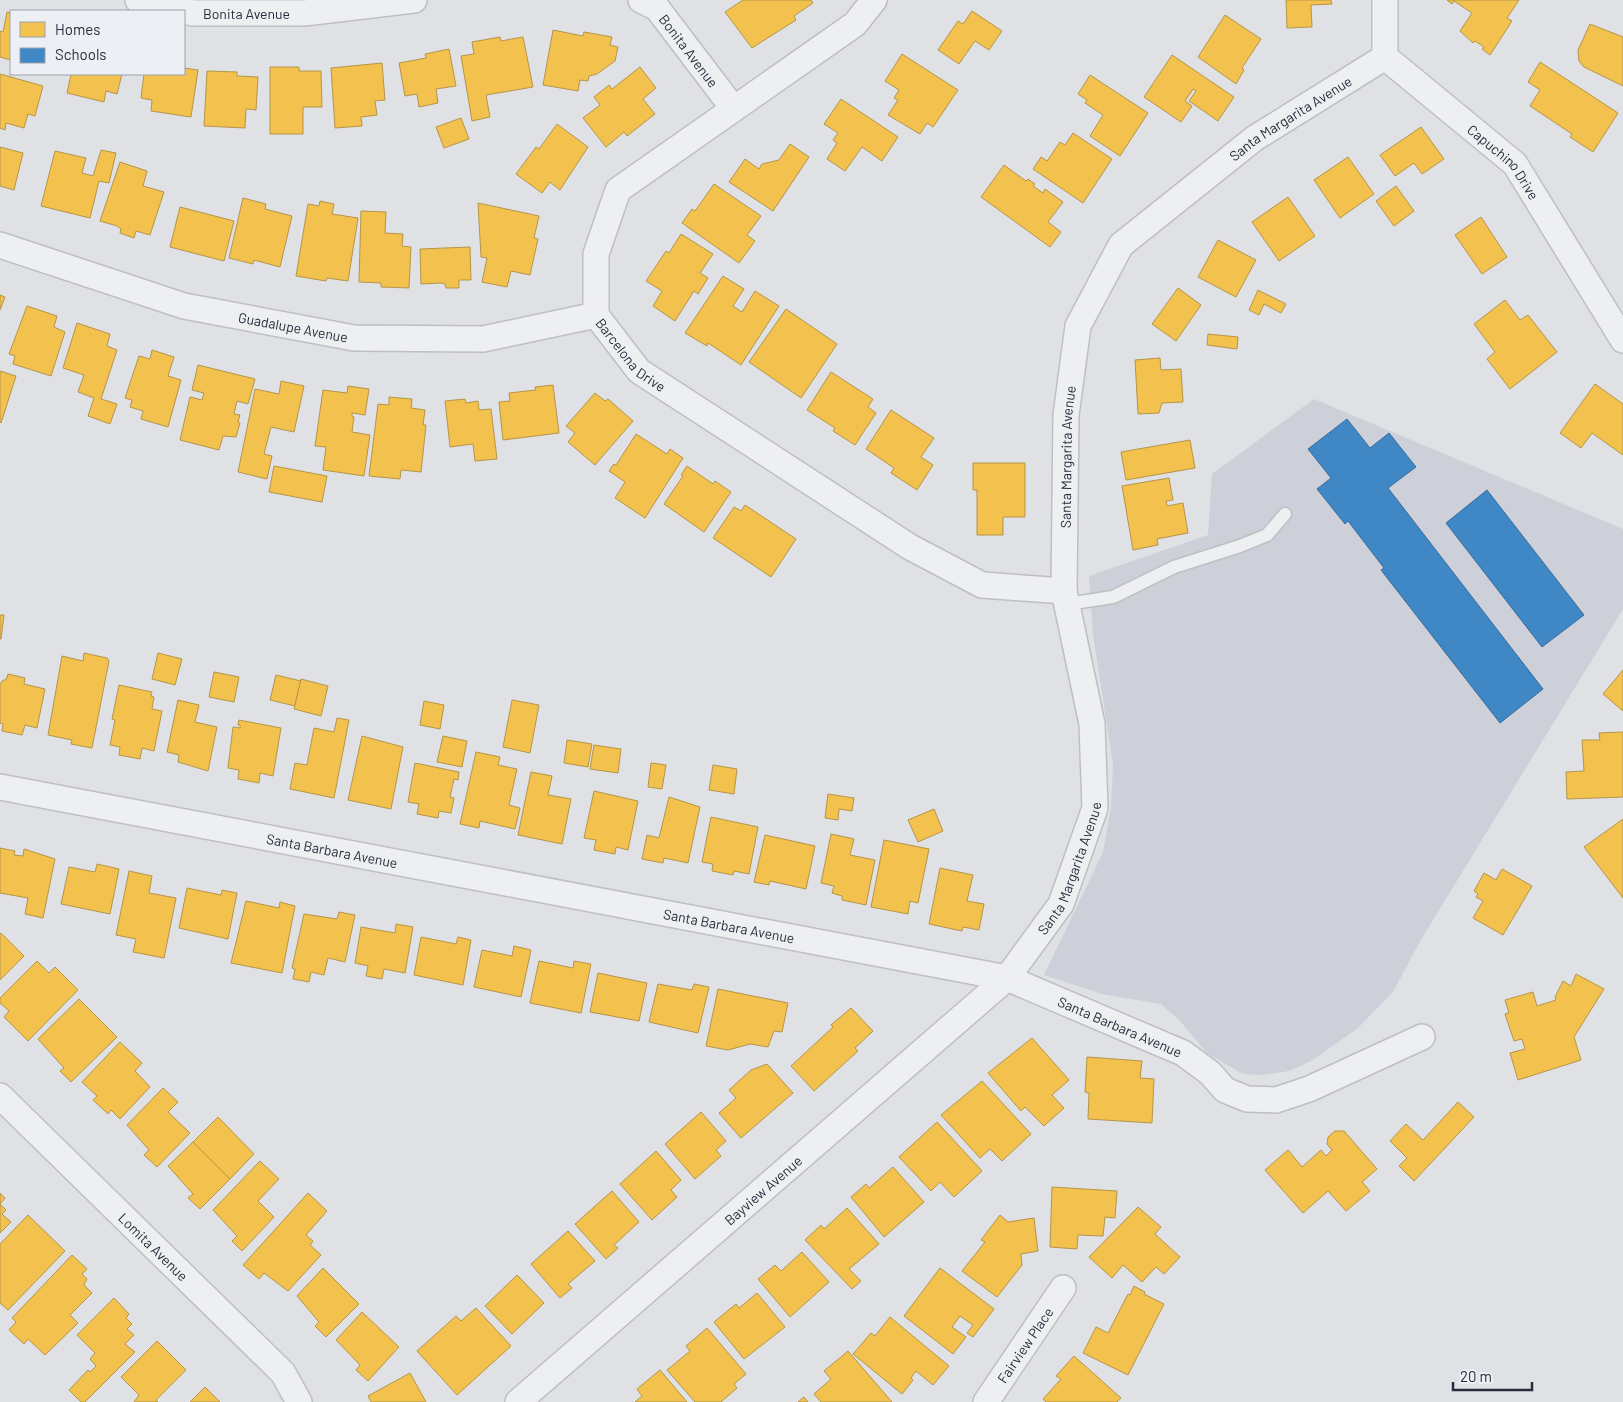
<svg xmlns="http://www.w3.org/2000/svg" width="1623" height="1402" font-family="Barlow,sans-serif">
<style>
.built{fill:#cdd0d8}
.homes{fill:#f2c14e;stroke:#b59549}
.schools{fill:#3f88c5;stroke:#386d9c}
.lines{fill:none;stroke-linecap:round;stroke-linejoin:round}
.service-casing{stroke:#bebfc3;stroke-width:15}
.minor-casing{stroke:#bebfc3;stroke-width:28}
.service{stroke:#eeeff1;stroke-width:12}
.minor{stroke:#eeeff1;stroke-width:25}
.labels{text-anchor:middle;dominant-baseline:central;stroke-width:5;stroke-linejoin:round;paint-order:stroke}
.street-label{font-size:14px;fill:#272d3d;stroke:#eceff4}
</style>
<rect width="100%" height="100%" fill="#dfe1e5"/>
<!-- built -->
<polygon class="built" points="1314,399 1623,529 1623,609 1419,943 1393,992 1357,1029 1311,1061 1289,1071 1263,1075 1243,1074 1208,1054 1180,1021 1161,1004 1102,994 1044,975 1103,852 1111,807 1113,765 1093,634 1089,576 1208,535 1212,474"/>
<!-- homes -->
<g class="homes">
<polygon points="743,0 811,0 813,3 794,16 796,20 752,48 725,12"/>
<polygon points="1286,0 1331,0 1332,4 1311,5 1312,27 1287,28"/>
<polygon points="1447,0 1519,0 1507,18 1512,21 1490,55 1482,49 1484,47 1475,41 1473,43 1460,31 1472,13 1454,1 1452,4"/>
<polygon points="972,11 1002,31 989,50 975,41 959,64 938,50 958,21 963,24"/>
<polygon points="7,12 11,13 11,60 0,57 0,31 3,32"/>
<polygon points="1225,15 1261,39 1242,68 1244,70 1236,84 1198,57"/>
<polygon points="1590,24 1623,37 1623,86 1584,67 1579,61 1578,50"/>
<polygon points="553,30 583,36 584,32 612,37 610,45 618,47 615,61 597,74 589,76 588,81 580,80 578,91 543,85"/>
<polygon points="500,37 501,41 523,37 533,87 486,95 490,117 472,121 461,56 474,54 472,42"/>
<polygon points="449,49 456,86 436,89 438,103 419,107 417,94 405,96 399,63 426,58 425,54"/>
<polygon points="902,54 958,90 933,127 927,123 920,134 888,115 898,100 894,98 899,90 885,81"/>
<polygon points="1172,55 1234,97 1218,121 1189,101 1196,91 1193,89 1185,101 1192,106 1181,122 1144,97"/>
<polygon points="1540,62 1618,113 1593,152 1570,137 1572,134 1530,106 1540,90 1528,82"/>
<polygon points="382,63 385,100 375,101 377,115 361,117 362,126 335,128 331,68"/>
<polygon points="270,67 299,67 299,71 321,71 322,107 303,107 303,134 270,134"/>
<polygon points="640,67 656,88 643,99 655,114 627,136 624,132 606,147 583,118 600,105 594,97 609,85 612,89"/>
<polygon points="184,68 198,70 191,117 151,111 152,100 141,98 144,74 184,74"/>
<polygon points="207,71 237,72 237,76 258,77 256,110 246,109 245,128 204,126"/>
<polygon points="0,74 43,86 35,116 28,114 24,128 6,123 5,130 0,128"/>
<polygon points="71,74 122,74 117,94 106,91 104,102 67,93"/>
<polygon points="1090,75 1148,113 1120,156 1090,136 1103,115 1085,103 1087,100 1078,94"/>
<polygon points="841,99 898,137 882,161 862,147 845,171 827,159 837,143 833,140 838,133 824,124"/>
<polygon points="461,118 469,139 444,148 436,127"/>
<polygon points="557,124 588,147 560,190 550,182 542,193 516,174 536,147 539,149"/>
<polygon points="1421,127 1444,159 1422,174 1414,163 1395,176 1380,155"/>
<polygon points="1073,133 1112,159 1083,203 1033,169 1041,157 1047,161 1060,142 1065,145"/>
<polygon points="790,144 809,157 773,211 729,182 745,159 759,169 762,164 779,160"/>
<polygon points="0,147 23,153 14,190 0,186"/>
<polygon points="101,150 116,153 109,183 99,181 90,218 41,206 55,151 86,158 82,173 93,176"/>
<polygon points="1348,157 1374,194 1340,218 1314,180"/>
<polygon points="120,162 147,171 143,186 164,192 150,235 136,231 134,238 120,233 121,229 117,226 100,221"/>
<polygon points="1004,165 1026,181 1028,179 1035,184 1033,186 1043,193 1045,189 1063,202 1048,222 1061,232 1050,247 981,197"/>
<polygon points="714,184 761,216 747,235 755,241 739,263 682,223 692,209 695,211"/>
<polygon points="1396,186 1414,211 1394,226 1376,201"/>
<polygon points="1288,197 1315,236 1279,261 1252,222"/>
<polygon points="243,198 266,204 265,209 292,216 280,267 254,260 253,264 229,258"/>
<polygon points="320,201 334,204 332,214 358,218 348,281 327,278 326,281 296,276 308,204 319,206"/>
<polygon points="478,203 539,216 534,238 538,239 530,275 511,271 507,287 482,282 487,258 481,257"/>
<polygon points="180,207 234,221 224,261 170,247"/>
<polygon points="361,211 386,212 385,233 403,234 402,246 411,247 409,288 381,287 381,283 359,282"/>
<polygon points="1481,217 1507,257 1482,274 1455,235"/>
<polygon points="681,234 713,254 700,273 708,278 698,294 694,291 675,321 653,306 662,291 646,281 666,251 669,253"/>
<polygon points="1218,240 1256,260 1236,297 1198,277"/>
<polygon points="470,247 471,280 459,280 459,288 446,288 445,284 441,283 421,284 420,249"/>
<polygon points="723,276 744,289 733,306 742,312 755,291 779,306 741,365 708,343 707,346 685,333"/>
<polygon points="1178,288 1201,305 1176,341 1152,324"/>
<polygon points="1258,290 1286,304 1281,313 1264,304 1259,315 1249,310"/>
<polygon points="0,295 5,297 0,310"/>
<polygon points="1505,300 1520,320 1528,315 1557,352 1510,389 1487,359 1495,352 1474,324"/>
<polygon points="27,306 57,316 54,327 65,332 51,376 13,364 15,356 9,354"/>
<polygon points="786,309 837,344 801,398 749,362"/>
<polygon points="77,323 110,334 107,346 117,350 101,399 117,404 110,424 88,416 94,398 78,392 84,375 63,368"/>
<polygon points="1208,334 1238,337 1237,349 1207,345"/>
<polygon points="152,350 174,357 168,376 181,380 168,427 141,419 143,411 130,407 132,400 125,398 139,356 150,359"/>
<polygon points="1160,358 1161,370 1181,369 1183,402 1162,403 1159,413 1138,414 1135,360"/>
<polygon points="198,365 255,379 248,404 237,401 234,414 240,415 238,422 240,423 236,437 223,436 219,450 180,440 190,397 202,400 204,393 192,390"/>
<polygon points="0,371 16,376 1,423 0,422"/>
<polygon points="831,372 873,399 868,407 876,413 855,445 833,431 835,428 807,410"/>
<polygon points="281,381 304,386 294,432 271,427 264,454 272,456 267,479 238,472 255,389 279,394"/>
<polygon points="1595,384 1623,404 1623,455 1592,433 1581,448 1560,433"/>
<polygon points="553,385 559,433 503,440 499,402 510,401 509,393 536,390 535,387"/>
<polygon points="348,386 369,389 365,415 352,413 352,416 354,417 352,432 370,435 364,476 323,470 326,447 315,446 323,390 347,393"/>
<polygon points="595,393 605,401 608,399 633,421 595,465 568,442 575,433 566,426"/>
<polygon points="389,397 412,399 411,408 425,410 423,425 426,425 421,472 401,470 400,479 369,476 378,404 389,405"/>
<polygon points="465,399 466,403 478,401 479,410 491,409 497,459 475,461 473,444 450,447 445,401"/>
<polygon points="891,410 934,438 921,457 933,465 917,490 891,473 894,468 866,449"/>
<polygon points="636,434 667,454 670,449 683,458 645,518 615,498 625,482 609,471 614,464 616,465"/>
<polygon points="1190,440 1195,468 1126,480 1121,452"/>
<polygon points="973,463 1025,463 1025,517 1003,517 1003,535 977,535 977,490 973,490"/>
<polygon points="274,466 327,476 322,502 269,492"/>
<polygon points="687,466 713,484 715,481 731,492 704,532 664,504 683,476 681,475"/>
<polygon points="1169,478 1173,500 1166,501 1167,506 1183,503 1188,533 1157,539 1158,545 1133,550 1122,486"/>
<polygon points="745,505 796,539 771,577 713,538 734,507 741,511"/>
<polygon points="0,615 4,615 1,639 0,639"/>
<polygon points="84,653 107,658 109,661 92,748 71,744 72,740 48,735 62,656 83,661"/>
<polygon points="158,653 182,659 175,685 152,679"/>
<polygon points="1623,670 1623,711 1603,694"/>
<polygon points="214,672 239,677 234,702 209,697"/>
<polygon points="8,674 25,678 24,684 45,689 37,728 25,725 22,735 2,731 3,724 0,723 0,684 3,680 6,680"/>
<polygon points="276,675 301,681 295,706 270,700"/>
<polygon points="301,679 328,686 321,716 294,709"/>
<polygon points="119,685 152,692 151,696 154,697 152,709 162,711 154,751 142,748 140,759 119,755 120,747 110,745 115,720 112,719"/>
<polygon points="178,700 199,705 195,722 217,727 208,771 178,762 179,755 167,752"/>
<polygon points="512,700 539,705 530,753 503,747"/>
<polygon points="424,701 444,705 440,729 420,725"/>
<polygon points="337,718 349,720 334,798 290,789 295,763 307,765 314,728 334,732"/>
<polygon points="239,720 281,728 273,776 260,773 259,783 238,779 239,770 228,768 233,727 240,728 240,725 238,725"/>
<polygon points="1623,732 1623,797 1567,799 1566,772 1584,771 1582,740 1600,740 1599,733"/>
<polygon points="362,736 403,747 391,809 348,800"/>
<polygon points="443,736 467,741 462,767 437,762"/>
<polygon points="567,740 592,744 588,767 564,763"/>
<polygon points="594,745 621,749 618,773 590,769"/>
<polygon points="476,752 500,757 498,765 517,769 509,805 520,808 515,829 480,821 479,828 460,824"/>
<polygon points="415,763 459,772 458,780 454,779 450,797 454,798 451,813 439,811 438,818 417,814 419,804 408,802"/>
<polygon points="651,763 666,765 662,789 648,787"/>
<polygon points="713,765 737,769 734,794 709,790"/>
<polygon points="531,772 552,776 548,795 571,799 562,844 518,835"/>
<polygon points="594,791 638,801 628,850 616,847 615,854 594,850 596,840 584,838"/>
<polygon points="828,794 854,798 852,811 839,809 838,820 825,818"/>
<polygon points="669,797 700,807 688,863 664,858 663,863 642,859 647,835 659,838"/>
<polygon points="934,809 943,831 918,842 908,820"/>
<polygon points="711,817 758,827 749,874 734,871 733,875 712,871 713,864 702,862"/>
<polygon points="1623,819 1623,898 1584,847"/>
<polygon points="831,834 854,839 850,855 875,860 866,905 842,900 842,896 832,893 834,886 821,883"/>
<polygon points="765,835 815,846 806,889 770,881 769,885 754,882"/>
<polygon points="884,840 929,849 918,903 910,901 908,914 871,907"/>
<polygon points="0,848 15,851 14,855 23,856 24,849 55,859 43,918 25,914 28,898 0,893"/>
<polygon points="97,864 119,869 110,914 61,904 69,867 95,872"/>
<polygon points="940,868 973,875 967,901 984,904 979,930 963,927 962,931 929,924"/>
<polygon points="1502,869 1532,886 1503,935 1473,918 1483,901 1476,897 1478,894 1474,891 1484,873 1496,880"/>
<polygon points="129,871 152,876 149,893 176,898 164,958 133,952 136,939 116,935"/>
<polygon points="187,888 221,895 222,890 237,893 228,939 179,928"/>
<polygon points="246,901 279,908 280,902 295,906 282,973 231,963"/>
<polygon points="339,912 355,915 345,962 328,958 324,975 311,972 309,982 293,979 295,969 292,968 304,914 337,919"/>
<polygon points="396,924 413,927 405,973 384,969 382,979 366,976 368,966 355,963 361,927 395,933"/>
<polygon points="1,933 24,956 0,980 0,934"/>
<polygon points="421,937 456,944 458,937 471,940 463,985 414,975"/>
<polygon points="514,946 531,950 521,997 474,987 482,950 512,956"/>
<polygon points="37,961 49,973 55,967 78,990 28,1041 4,1017 9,1011 0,1003 0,998"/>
<polygon points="539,961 573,968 574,961 591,964 581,1013 530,1003"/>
<polygon points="598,973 647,983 639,1021 590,1012"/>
<polygon points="1576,974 1604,989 1574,1037 1581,1060 1518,1080 1510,1053 1525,1049 1522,1039 1514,1041 1505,1014 1509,1013 1505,1000 1533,992 1537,1006 1556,1000 1555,997 1563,981 1571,986"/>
<polygon points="658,984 692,990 694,984 709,987 698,1033 649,1022"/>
<polygon points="718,989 788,1003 782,1032 774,1031 768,1047 750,1044 728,1050 706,1046"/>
<polygon points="79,999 117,1037 71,1082 60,1071 64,1068 38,1039"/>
<polygon points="851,1008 873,1031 855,1048 858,1051 814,1091 791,1066 833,1027 831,1025"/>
<polygon points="1032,1038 1069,1080 1052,1095 1064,1108 1044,1126 1025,1107 1021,1111 988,1073"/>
<polygon points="120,1042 142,1063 135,1071 150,1087 120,1119 111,1110 108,1114 93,1100 97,1096 82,1082"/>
<polygon points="1087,1057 1142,1061 1140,1078 1154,1079 1152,1123 1088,1119 1089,1093 1085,1092"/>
<polygon points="767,1064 793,1093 741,1138 719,1113 736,1098 729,1090 751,1070"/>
<polygon points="982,1081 1031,1134 1002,1161 990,1149 980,1158 941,1115"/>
<polygon points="163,1088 178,1102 168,1112 190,1133 157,1167 144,1155 149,1150 127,1125"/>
<polygon points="1458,1102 1474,1117 1414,1181 1399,1166 1407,1158 1390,1141 1406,1124 1423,1140"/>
<polygon points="701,1112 726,1141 716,1150 721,1156 695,1179 665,1144"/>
<polygon points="218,1117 254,1154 230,1179 193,1142"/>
<polygon points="937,1122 982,1171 954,1197 940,1182 931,1191 899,1157"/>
<polygon points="1335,1131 1344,1131 1377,1169 1362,1182 1370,1191 1346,1211 1328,1191 1303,1213 1265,1170 1288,1150 1302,1167 1321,1150 1326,1156 1332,1150 1327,1144 1328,1137"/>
<polygon points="193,1142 230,1179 200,1209 188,1198 193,1194 168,1166"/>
<polygon points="656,1151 681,1180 671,1190 677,1197 652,1220 620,1184"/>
<polygon points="260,1161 279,1179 258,1201 274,1217 242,1251 232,1241 237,1236 213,1210"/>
<polygon points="893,1167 924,1202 884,1237 851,1197 866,1184 869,1188"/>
<polygon points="1052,1187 1117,1191 1115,1218 1105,1217 1103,1236 1078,1235 1077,1249 1050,1247"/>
<polygon points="612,1191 639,1222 614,1245 618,1248 606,1259 575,1224"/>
<polygon points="0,1193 5,1198 0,1204"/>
<polygon points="308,1193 327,1211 306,1235 313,1241 310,1245 321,1255 288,1291 264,1273 259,1279 243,1265"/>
<polygon points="0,1204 6,1210 2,1214 11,1222 0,1233"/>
<polygon points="1138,1207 1161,1227 1155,1234 1180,1257 1164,1274 1156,1267 1142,1282 1123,1265 1112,1278 1089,1257"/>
<polygon points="847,1208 879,1244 849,1269 861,1281 852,1289 805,1240 821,1225 824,1229"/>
<polygon points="28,1215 65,1251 8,1310 0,1303 0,1244"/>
<polygon points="1000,1215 1008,1222 1034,1218 1038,1251 1021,1254 1022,1265 997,1297 962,1271 985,1242 981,1240"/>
<polygon points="568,1231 595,1261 568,1284 572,1288 560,1298 531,1264"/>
<polygon points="802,1252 829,1282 790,1317 758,1279 775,1265 781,1271"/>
<polygon points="72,1255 87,1269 82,1274 87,1279 84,1285 92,1293 70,1315 78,1323 45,1355 28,1339 24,1344 9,1330 16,1322 12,1318"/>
<polygon points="323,1268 359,1304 326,1337 315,1326 319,1322 297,1296"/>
<polygon points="940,1268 994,1309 973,1337 967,1333 973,1325 960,1316 952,1327 966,1337 953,1354 904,1316"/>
<polygon points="517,1275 544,1303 512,1334 485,1306"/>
<polygon points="1134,1286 1145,1292 1144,1294 1164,1304 1128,1375 1083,1353 1096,1327 1108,1333 1128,1294 1130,1295"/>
<polygon points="757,1293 785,1327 744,1359 714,1322 736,1304 739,1308"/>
<polygon points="114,1298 129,1314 126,1318 132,1324 127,1329 134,1335 125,1344 135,1352 85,1402 81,1402 69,1390 88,1370 90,1372 96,1366 90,1359 95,1353 77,1335"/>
<polygon points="476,1308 511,1346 457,1395 417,1351 456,1316 461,1321"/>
<polygon points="362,1312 399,1347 368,1381 356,1370 360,1365 336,1340"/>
<polygon points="890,1317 949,1366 933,1385 916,1371 911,1378 913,1380 902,1394 853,1354 871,1333 875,1336"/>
<polygon points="707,1328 746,1374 734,1384 737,1388 721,1402 695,1402 667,1370 690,1351 686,1346"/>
<polygon points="157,1341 186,1370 156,1400 158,1402 134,1402 139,1395 121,1377"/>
<polygon points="848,1351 892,1402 821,1402 814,1394 831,1379 824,1371"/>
<polygon points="1074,1356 1121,1398 1117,1402 1046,1402 1043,1399 1061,1379 1056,1376"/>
<polygon points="660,1370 687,1402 635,1402 642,1396 637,1389"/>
<polygon points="410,1373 426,1402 371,1402 368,1396"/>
<polygon points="205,1387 220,1402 190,1402"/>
<polygon points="804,1397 808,1402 798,1402"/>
</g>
<!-- schools -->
<g class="schools">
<polygon points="1347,419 1370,448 1389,433 1416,467 1388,488 1543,689 1500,723 1381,570 1384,568 1348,521 1345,524 1317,489 1331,478 1308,449"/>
<polygon points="1487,490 1584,615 1542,647 1446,523"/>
</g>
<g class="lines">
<!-- service casing -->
<g class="service-casing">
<polyline id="service" points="1067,604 1113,597 1174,567 1240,546 1267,535 1285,514"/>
</g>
<!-- minor casing -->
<g class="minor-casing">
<g id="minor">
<path id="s1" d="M 138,0 L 193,13 L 304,13 L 414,0"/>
<path id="s2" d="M 641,0 L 657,8 L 733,108"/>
<path id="s3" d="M 874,0 L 855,24 L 618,190 L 596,254 L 596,315 L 639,371 L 910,547 L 982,585 L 1064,591"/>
<path id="s4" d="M 1385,0 L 1385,57 L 1515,164 L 1623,340"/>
<path id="s5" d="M 0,245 L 184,306 L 354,338 L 483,339 L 596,315"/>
<path id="s6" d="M 0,787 L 1007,978 L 1183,1053 L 1210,1073 L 1225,1090 L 1247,1099 L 1276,1100 L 1309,1089 L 1422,1037"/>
<path id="s7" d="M 0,1096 L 283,1373 L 299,1402"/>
<path id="s8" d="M 518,1402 L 1007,978 L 1061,904 L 1095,808 L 1092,724 L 1064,591 L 1066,415 L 1078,326 L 1121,245 L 1255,138 L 1385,57"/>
<path id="s9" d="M 986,1402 L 1063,1288"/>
</g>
</g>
<!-- service -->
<use href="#service" class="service"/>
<!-- minor -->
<use href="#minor" class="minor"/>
</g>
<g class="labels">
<!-- street labels -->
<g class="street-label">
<text stroke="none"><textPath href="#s1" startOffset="110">Bonita Avenue</textPath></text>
<text stroke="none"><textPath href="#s2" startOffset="71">Bonita Avenue</textPath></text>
<text stroke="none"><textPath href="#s8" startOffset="1630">Santa Margarita Avenue</textPath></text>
<text stroke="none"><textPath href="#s4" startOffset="216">Capuchino Drive</textPath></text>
<text stroke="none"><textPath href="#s5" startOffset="305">Guadalupe Avenue</textPath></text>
<text stroke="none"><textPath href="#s3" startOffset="502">Barcelona Drive</textPath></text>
<text stroke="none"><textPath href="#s8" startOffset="1195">Santa Margarita Avenue</textPath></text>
<text stroke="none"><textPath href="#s6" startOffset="338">Santa Barbara Avenue</textPath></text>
<text stroke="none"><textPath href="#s8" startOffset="775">Santa Margarita Avenue</textPath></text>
<text stroke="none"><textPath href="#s6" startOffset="742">Santa Barbara Avenue</textPath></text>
<text stroke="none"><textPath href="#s6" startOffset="1148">Santa Barbara Avenue</textPath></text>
<text stroke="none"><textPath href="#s8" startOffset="324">Bayview Avenue</textPath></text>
<text stroke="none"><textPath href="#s7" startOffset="215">Lomita Avenue</textPath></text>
<text stroke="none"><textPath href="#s9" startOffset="69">Fairview Place</textPath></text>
</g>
</g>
<!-- legend -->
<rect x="10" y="10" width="175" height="65" fill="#eceff4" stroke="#9da1ab"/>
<rect x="20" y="22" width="25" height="15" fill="#f2c14e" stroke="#9da1ab"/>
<text x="55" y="35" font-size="15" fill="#272d3d">Homes</text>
<rect x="20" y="48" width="25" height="15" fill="#3f88c5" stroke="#9da1ab"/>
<text x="55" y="60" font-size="15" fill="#272d3d">Schools</text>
<!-- scale -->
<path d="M1453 1382v8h79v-8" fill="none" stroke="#272d3d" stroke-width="2.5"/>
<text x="1460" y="1382" font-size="15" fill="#272d3d" stroke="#eceff4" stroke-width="4" paint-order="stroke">20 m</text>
</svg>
